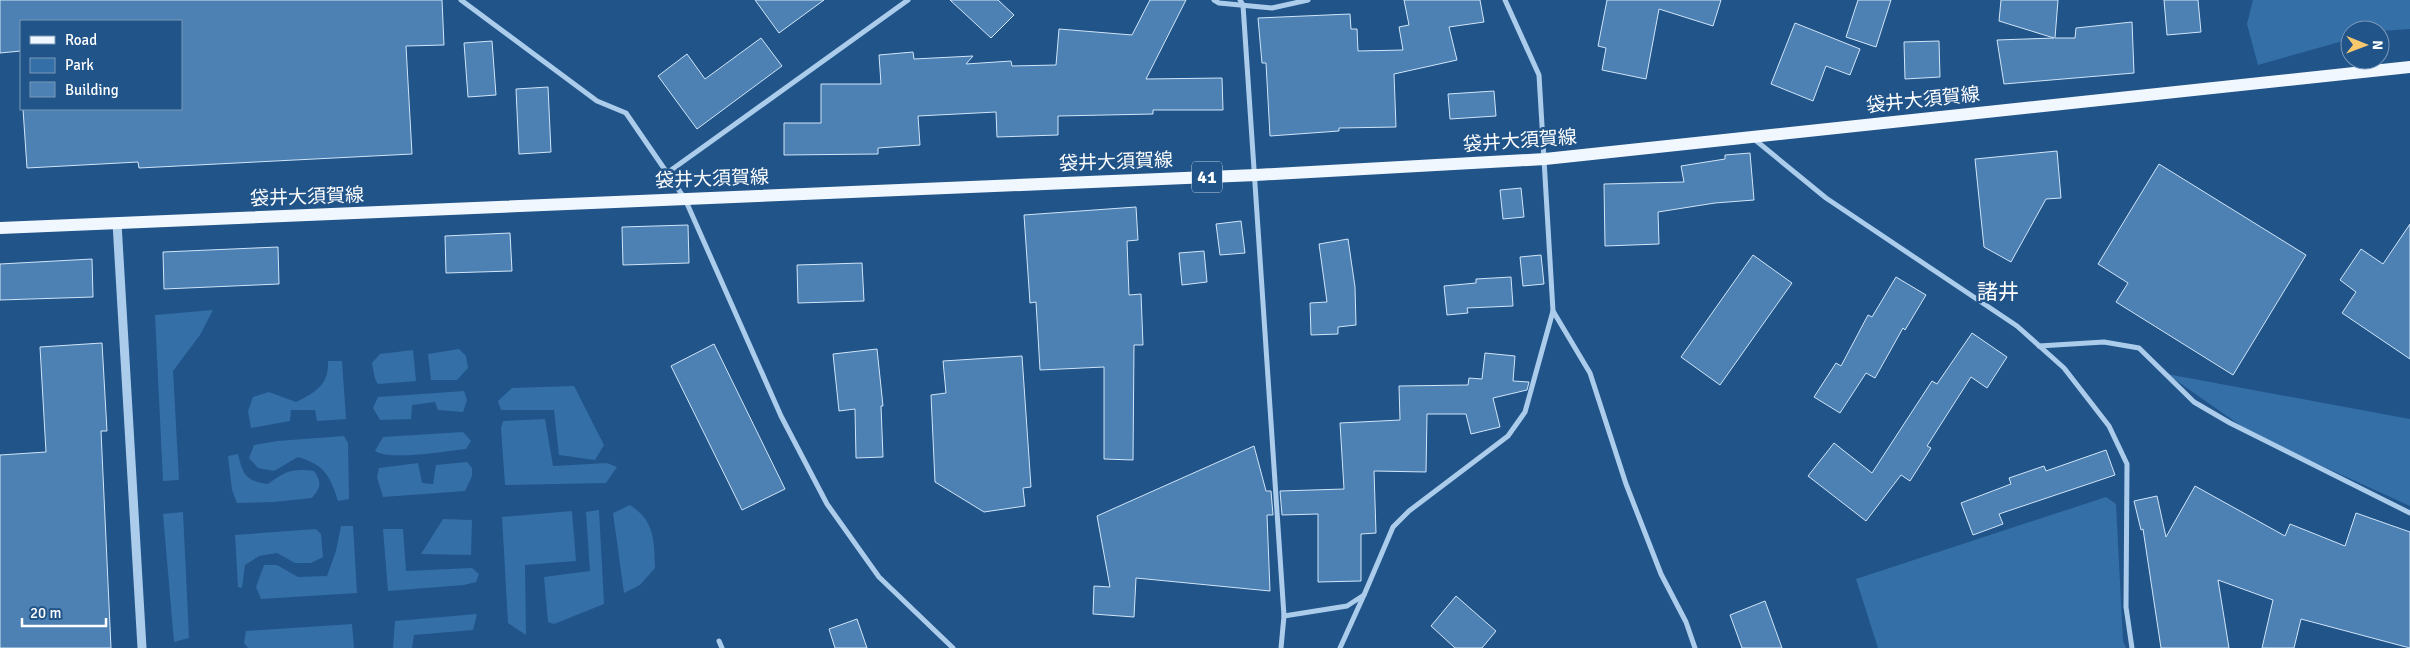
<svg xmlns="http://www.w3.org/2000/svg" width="2410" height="648" font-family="Signika,'Noto Sans JP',sans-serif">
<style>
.green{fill:#346fa7}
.building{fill:#4d81b3;stroke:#d1e5f8}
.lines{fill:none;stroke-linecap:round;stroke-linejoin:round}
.minor{stroke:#accceb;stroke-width:5}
.tertiary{stroke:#accceb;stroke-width:9}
.primary{stroke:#f1f7fe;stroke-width:12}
.labels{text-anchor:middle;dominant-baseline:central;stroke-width:5;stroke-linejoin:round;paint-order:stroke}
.shield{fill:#215489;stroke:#bcccdc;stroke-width:1}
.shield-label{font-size:18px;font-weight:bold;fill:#fff}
.street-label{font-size:19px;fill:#fff;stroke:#215489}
.quarter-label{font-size:21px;fill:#fff;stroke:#215489}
</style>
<rect width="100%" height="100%" fill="#215489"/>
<!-- green -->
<g class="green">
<polygon points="2253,0 2410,0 2410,29 2380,31 2350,30 2350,39 2258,65 2247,24"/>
<polygon points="213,310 200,335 173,371 179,480 163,481 155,315"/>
<polygon points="459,349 466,356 468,368 457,380 431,380 428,354"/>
<polygon points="413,350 416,381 378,384 375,379 372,363 380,354"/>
<path d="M 328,361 L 342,361 L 346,419 L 317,421 L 315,410 L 291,410 L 290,421 L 251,428 L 248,411 L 253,397 L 269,392 L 296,402 C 316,392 329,385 328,361 Z"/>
<polygon points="2167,374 2410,419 2410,506 2254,435"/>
<polygon points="574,386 604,445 595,460 559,455 554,410 501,410 498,401 512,388"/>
<polygon points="464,391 467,400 463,412 438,410 435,402 412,405 411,419 380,420 373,408 378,397"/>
<polygon points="545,419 553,466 607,463 617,467 606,483 505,485 501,428 503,421"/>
<path d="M 463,432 L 471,441 L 466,449 C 446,451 390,461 375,451 L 383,437 Z"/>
<path d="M 344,436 L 348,443 L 349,499 L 338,501 C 330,476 325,465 298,457 L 274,471 L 258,468 L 249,458 L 254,445 L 277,441 Z"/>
<path d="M 238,454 C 243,475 246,481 268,484 C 285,471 293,468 314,471 C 322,483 321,487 312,498 L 274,502 L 237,503 L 232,490 L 228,456 Z"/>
<polygon points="467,462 472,468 472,476 465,491 383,497 377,477 379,468 418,463 422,483 433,484 436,465"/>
<polygon points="2106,497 2116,504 2123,641 2126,648 1878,648 1856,579"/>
<path d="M 630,505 C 655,521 654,541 655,568 L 640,585 L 624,593 L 613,513 Z"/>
<polygon points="599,510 604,604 554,624 548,622 544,577 590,571 586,512"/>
<polygon points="572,511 576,561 525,565 526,635 508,623 502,517"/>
<polygon points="183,512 189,638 174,642 163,514"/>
<polygon points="443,519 472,520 471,555 421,554"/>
<polygon points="341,526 353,526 357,593 261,599 256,587 264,565 277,565 298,577 327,576 336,551"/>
<polygon points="316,529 321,534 323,557 311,563 295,563 277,553 259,556 245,565 242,588 238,587 235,535"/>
<polygon points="383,529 403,529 406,571 472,568 479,574 476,582 464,585 388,591"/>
<polygon points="477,614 473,630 414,635 412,648 393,648 395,621"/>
<polygon points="352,624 354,648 248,648 244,643 246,631"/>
</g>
<!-- building -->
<g class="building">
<polygon points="0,0 442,0 444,45 406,46 412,154 139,168 138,162 27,168 23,109 181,109 181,21 21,21 21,51 0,53"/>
<polygon points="755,0 824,0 779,33"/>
<polygon points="950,0 998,0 1014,15 991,38"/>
<polygon points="1150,0 1186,0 1146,79 1222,78 1223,110 1153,110 1153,114 1058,116 1058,135 997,137 996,112 918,116 920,145 878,148 878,154 784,155 784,123 821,123 821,84 881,84 879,55 913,52 914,59 973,56 966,64 1011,61 1012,66 1056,65 1059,29 1132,35"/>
<polygon points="1404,0 1480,0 1484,22 1449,27 1457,60 1394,74 1396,127 1339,128 1339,131 1270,136 1266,63 1262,63 1258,18 1350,14 1351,29 1357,29 1358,51 1403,50 1399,27 1409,25"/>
<polygon points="1607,0 1721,0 1713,26 1659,9 1646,79 1602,70 1606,48 1598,46"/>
<polygon points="1858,0 1891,0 1876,47 1846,37"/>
<polygon points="2001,0 2058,0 2055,38 2075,38 2076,28 2132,22 2134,73 2004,84 1997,40 2054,38 1999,21"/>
<polygon points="2164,0 2198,0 2201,32 2167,35"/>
<polygon points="1795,23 1860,49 1850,75 1826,66 1813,101 1771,84"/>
<polygon points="761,38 782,66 697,129 658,76 687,54 705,79"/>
<polygon points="492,41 496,95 468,97 464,43"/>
<polygon points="1939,41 1940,77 1905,79 1904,42"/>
<polygon points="548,87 551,152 519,154 516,89"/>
<polygon points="1494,91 1496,116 1450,119 1448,94"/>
<polygon points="2057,151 2061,198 2046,199 2011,262 1984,247 1975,159"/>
<polygon points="1750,153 1754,200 1715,203 1658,212 1659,244 1605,246 1604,184 1684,182 1681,166 1725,159 1725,155"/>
<polygon points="2159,164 2306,255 2233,375 2116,302 2128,283 2098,264"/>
<polygon points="1521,188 1524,217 1503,219 1500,190"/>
<polygon points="1136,207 1138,240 1127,241 1129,295 1141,294 1143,345 1134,345 1133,460 1104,459 1104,367 1040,370 1036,302 1030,303 1024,215"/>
<polygon points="1241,221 1245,253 1220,255 1216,224"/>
<polygon points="2410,224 2410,359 2342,313 2356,292 2340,280 2361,249 2383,264"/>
<polygon points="688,225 689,263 623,265 622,227"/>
<polygon points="510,233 512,271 446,273 445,236"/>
<polygon points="1348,239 1355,287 1356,325 1338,327 1338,334 1311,335 1310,303 1327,302 1319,244"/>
<polygon points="278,247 279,284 164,289 163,252"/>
<polygon points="1204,251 1207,282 1182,285 1179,253"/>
<polygon points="1541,255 1544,284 1523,286 1520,257"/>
<polygon points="1753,255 1792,283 1720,385 1681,357"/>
<polygon points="92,259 93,297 0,300 0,264"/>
<polygon points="862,263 864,301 798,303 797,265"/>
<polygon points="1511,277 1513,306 1467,308 1468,313 1447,315 1444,286 1476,283 1476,279"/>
<polygon points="1896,277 1926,295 1905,330 1903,328 1875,378 1866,373 1840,413 1814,397 1836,363 1841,366 1868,315 1872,317"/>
<polygon points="1972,333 2007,357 1987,388 1971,377 1927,446 1931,448 1910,481 1901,475 1866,521 1808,476 1834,443 1872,473 1932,381 1937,384"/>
<polygon points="102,343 107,431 101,431 111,648 0,648 0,455 46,452 40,347"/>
<polygon points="714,344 785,489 742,510 671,366"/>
<polygon points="877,349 883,406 881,406 883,457 856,458 855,409 839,411 833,354"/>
<polygon points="1485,353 1515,356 1513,381 1529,382 1527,390 1493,398 1500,427 1471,434 1466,414 1427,414 1426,472 1374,471 1376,533 1361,534 1361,581 1318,582 1318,514 1282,515 1280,491 1344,489 1340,423 1400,420 1399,386 1468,385 1469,378 1482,379"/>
<polygon points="1022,356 1031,487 1023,488 1025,506 984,512 935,482 931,395 946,393 943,361"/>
<polygon points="1254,446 1266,491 1271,491 1273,515 1267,515 1270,591 1136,578 1134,617 1093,614 1094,586 1110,587 1097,516"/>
<polygon points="2106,450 2115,475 1999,514 2003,524 1973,535 1961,503 2011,484 2009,478 2044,466 2046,471"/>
<polygon points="2195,486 2285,536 2290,524 2345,546 2356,513 2410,532 2410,648 2301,619 2294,648 2262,648 2273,600 2218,580 2229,648 2161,648 2143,529 2141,530 2134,501 2157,496 2166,537"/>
<polygon points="1456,596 1496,631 1482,648 1455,648 1431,626"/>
<polygon points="1765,601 1782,648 1742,648 1730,615"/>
<polygon points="857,619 867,648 835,648 829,629"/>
</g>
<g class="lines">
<!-- minor -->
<g class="minor">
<polyline points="461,0 597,101 626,113 685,199 781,416 827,504 879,577 953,648"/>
<polyline points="1214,0 1219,3 1272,8 1308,0"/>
<polyline points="1240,0 1243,5 1284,616 1281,648"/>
<polyline points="1754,139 1826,198 2017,326 2064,368 2109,426 2127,464 2126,607 2132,648"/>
<polyline points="667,173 908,0"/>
<polyline points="1553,311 1590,373 1626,484 1661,574 1686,622 1695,648"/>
<polyline points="2039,346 2104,342 2139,348 2194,402 2230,423 2410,513"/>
<polyline points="1284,616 1347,606 1364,595 1393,527 1409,511 1508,436 1525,412 1553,311 1539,75 1505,0"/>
<polyline points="719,641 722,648"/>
<polyline points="1340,648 1364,595"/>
</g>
<!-- tertiary -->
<polyline class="tertiary" points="117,223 142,648"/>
<!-- primary -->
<polyline class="primary" points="0,228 1256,175 1545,159 2410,67"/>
</g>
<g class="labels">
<!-- shield labels -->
<rect class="shield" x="1192" y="161.5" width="30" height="31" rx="4"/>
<g class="shield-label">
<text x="1207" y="177">41</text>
</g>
<!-- street labels -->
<g class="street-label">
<text transform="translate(1923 100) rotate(-6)">袋井大須賀線</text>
<text transform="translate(1520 141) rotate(-4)">袋井大須賀線</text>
<text transform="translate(1116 162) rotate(-2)">袋井大須賀線</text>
<text transform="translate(712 179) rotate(-2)">袋井大須賀線</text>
<text transform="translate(307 197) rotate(-2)">袋井大須賀線</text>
</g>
<!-- quarter labels -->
<g class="quarter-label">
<text x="1998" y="292">諸井</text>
</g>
</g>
<!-- legend -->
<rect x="20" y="20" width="162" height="90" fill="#215489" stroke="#7a98b8"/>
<rect x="30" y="36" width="25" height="8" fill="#f1f7fe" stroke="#7a98b8"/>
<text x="65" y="45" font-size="15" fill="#ffffff">Road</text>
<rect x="30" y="58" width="25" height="15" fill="#346fa7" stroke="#7a98b8"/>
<text x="65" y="70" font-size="15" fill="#ffffff">Park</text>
<rect x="30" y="82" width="25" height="15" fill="#4d81b3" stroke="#7a98b8"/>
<text x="65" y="95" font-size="15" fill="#ffffff">Building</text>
<!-- north arrow -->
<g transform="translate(2365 45) rotate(91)"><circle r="24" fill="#215489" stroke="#7a98b8"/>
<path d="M0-4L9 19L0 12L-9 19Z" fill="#f8c86d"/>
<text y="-8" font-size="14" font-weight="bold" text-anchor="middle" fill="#ffffff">N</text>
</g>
<!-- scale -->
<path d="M22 618v8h84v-8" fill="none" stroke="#ffffff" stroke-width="2.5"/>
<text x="30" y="618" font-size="15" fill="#ffffff" stroke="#215489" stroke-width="4" paint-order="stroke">20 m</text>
</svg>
